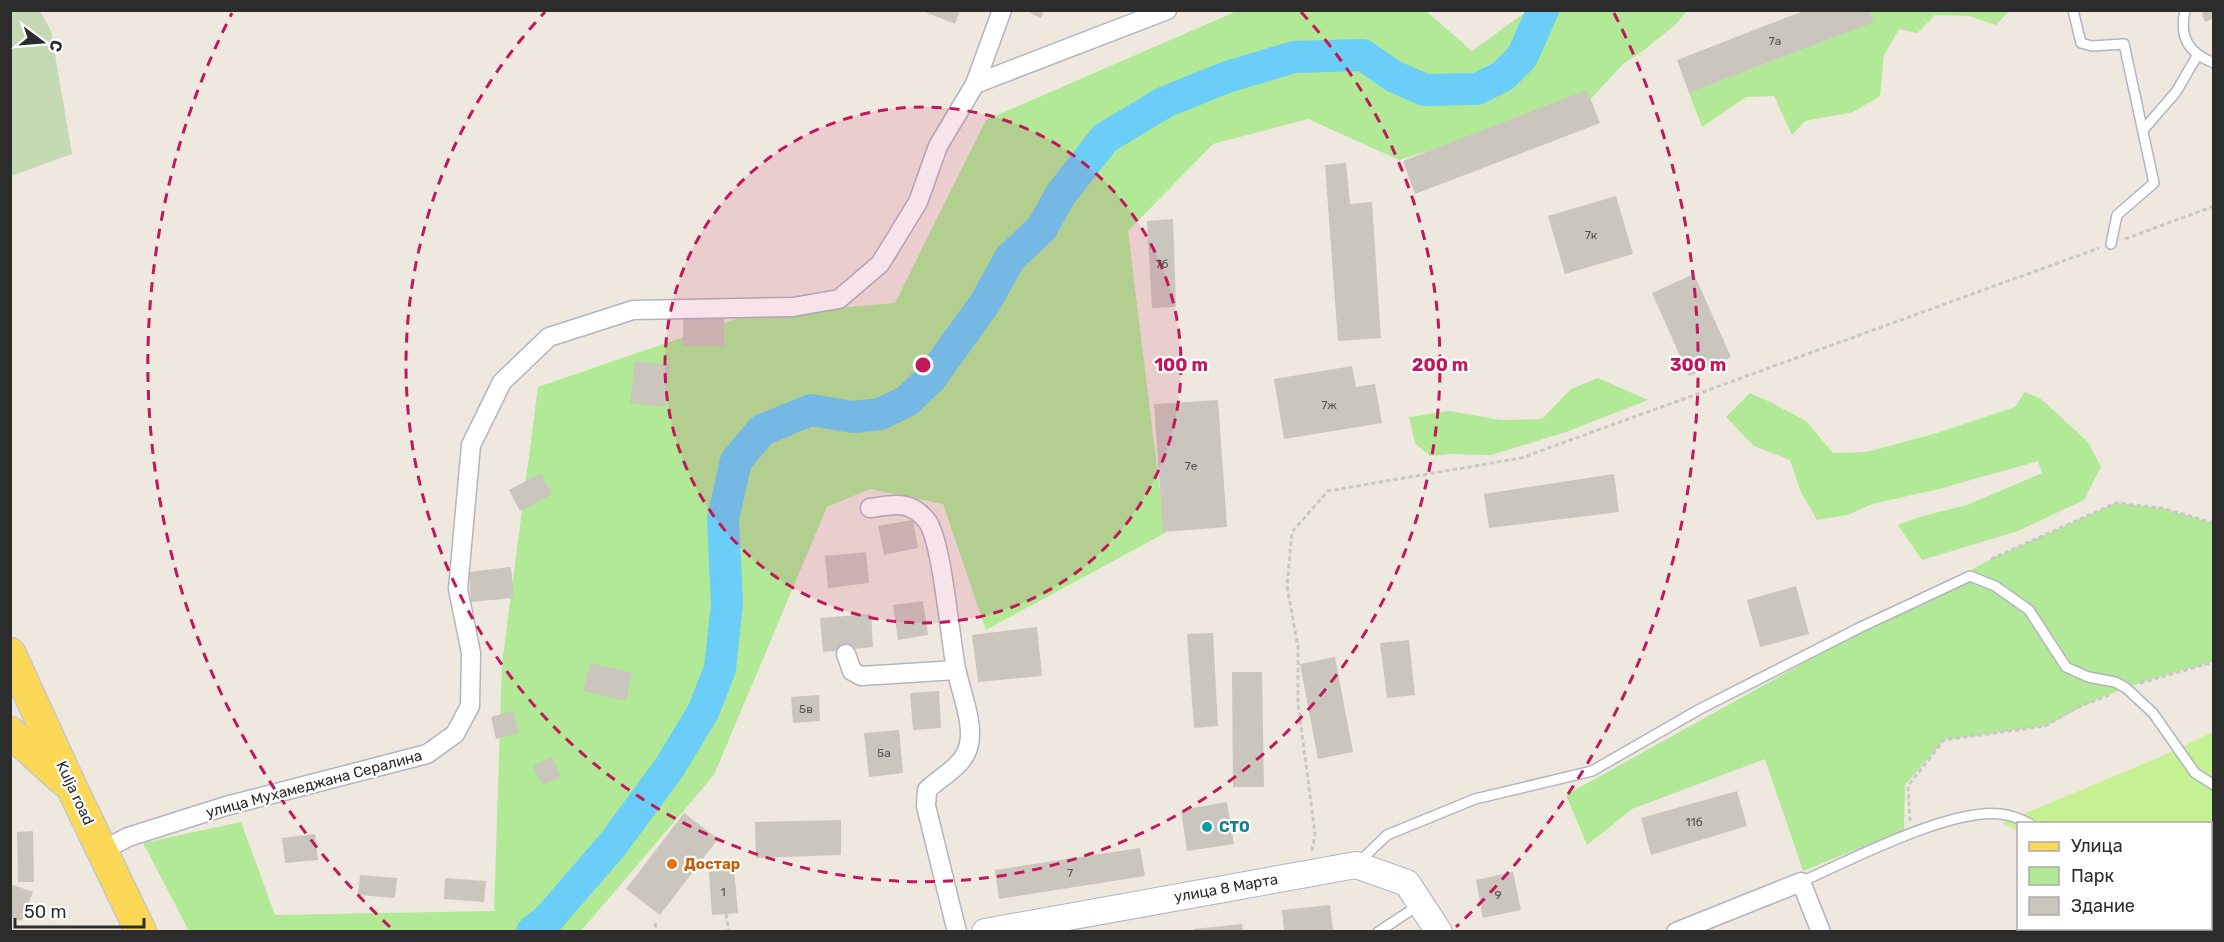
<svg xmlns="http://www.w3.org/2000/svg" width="2224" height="942" font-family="Rubik,sans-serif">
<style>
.green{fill:#b1e997}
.cemetery{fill:#c5dab4}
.pitch{fill:#c6f192}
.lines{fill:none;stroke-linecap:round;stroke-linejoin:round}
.river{stroke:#6acef8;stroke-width:32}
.building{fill:#cac5bd}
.lane-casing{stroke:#b2b4c1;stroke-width:12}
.street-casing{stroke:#b2b4c1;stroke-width:21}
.secondary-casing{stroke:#b2b4c1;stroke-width:28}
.primary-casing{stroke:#c8c8c8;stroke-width:33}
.path{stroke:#c8c8c8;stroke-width:3;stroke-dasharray:4.5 3;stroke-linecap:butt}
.lane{stroke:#fff;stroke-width:9}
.street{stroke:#fff;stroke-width:18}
.secondary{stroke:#fff;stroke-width:26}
.primary{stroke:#fbd957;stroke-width:30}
.ring{fill:none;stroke:#c2185b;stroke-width:3;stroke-dasharray:10 8}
.culture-dot{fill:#0f9aa8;stroke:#fff;stroke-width:2}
.food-dot{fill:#e8710a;stroke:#fff;stroke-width:2}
.labels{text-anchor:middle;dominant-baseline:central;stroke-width:4.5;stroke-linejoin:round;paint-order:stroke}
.number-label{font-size:12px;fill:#545250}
.street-label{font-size:15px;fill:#2c2c2c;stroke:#fff}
.culture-label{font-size:15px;font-weight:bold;fill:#0d838f;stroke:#fff;text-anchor:start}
.food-label{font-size:15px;font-weight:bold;fill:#c56008;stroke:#fff;text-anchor:start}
.centre{fill:#c2185b;stroke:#fff;stroke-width:3}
.ring-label{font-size:18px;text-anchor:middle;font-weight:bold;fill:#c2185b;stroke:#fff;stroke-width:4.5;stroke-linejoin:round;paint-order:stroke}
</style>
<rect width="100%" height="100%" fill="#efe8de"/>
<!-- green -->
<g class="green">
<polygon points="1237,11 1426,11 1472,51 1527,11 1687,11 1675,25 1639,54 1624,63 1589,101 1399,160 1308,119 1213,144 1128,231 1165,533 986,630 943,504 870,489 827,507 714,775 581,931 189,931 143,843 241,822 275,915 494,911 502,664 538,387 745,316 895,303 986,120"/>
<polygon points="1869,11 2009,11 1996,25 1969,16 1935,15 1917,33 1899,29 1884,55 1880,96 1853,112 1805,121 1792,135 1774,96 1746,97 1702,127 1689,93 1873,22"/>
<polygon points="1598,378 1648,400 1566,432 1491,455 1450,454 1430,456 1415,443 1409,417 1449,411 1501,420 1542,419 1571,389"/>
<polygon points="2025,392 2041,399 2088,442 2101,467 2084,500 2018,531 1922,560 1898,525 1923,516 1967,505 2042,473 2038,461 1939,489 1872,504 1848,515 1817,520 1801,492 1790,460 1754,446 1726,417 1750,393 1772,403 1806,421 1833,453 1867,452 1937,433 2015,407"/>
<polygon points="2116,503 2161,508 2213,523 2213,662 2154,678 2099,698 2045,726 1944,740 1905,785 1904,830 1803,871 1765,759 1632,809 1587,845 1566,795 1991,559"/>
</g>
<!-- cemetery -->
<polygon class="cemetery" points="11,10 40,11 51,31 72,154 11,176"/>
<!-- pitch -->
<polygon class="pitch" points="2213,732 2213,923 2210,921 2210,824 2018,824 2018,831 2002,823 2160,757"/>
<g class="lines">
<!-- river -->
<polyline class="river" points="532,932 549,918 613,844 669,768 703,712 720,669 727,603 723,519 736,461 762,430 811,410 853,417 880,414 907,401 931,378 985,303 1010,258 1042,228 1061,194 1105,138 1165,102 1227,77 1294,57 1363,55 1393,76 1425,90 1477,89 1503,76 1522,57 1543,10"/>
</g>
<!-- building -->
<g class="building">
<polygon points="926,10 960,10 955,24 925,12"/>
<polygon points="1025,10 1044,10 1041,18"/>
<polygon points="1806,10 1869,10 1874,22 1689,93 1677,60"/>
<polygon points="2201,10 2214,10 2214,18 2205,22"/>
<polygon points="1587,90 1600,123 1415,194 1403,161"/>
<polygon points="1346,163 1350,204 1372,202 1381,338 1338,341 1325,165"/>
<polygon points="1616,196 1633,254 1565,274 1548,216"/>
<polygon points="1173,219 1176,307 1152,308 1147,221"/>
<polygon points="1694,274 1731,357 1689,376 1652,293"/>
<rect x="683" y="316" width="41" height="30"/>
<polygon points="635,361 670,365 665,407 630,403"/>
<polygon points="1352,366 1356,387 1375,384 1382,423 1284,439 1274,379"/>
<polygon points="1218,400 1227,527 1163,532 1154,404"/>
<polygon points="541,473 552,494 520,511 509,490"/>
<polygon points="1614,474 1619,512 1489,528 1484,494"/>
<polygon points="913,520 918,548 884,555 878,526"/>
<polygon points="866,552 869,583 828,588 825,556"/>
<polygon points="511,567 514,598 471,602 469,572"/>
<polygon points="1796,586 1809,634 1760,647 1747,600"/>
<polygon points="923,601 928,635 898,640 893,605"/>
<polygon points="871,614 873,647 823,652 820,618"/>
<polygon points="1037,627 1042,676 978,682 972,635"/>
<polygon points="1213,633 1218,726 1194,728 1187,634"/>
<polygon points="1409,640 1415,695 1387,698 1380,643"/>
<polygon points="1335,657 1353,752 1318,759 1300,664"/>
<polygon points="590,663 632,673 626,701 583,691"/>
<polygon points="1232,672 1262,672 1264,787 1233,787"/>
<polygon points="939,691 941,728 913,730 910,693"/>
<polygon points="819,695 820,721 793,723 791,697"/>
<polygon points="513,711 519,733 496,739 491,717"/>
<polygon points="899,730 903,773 869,777 864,733"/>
<polygon points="552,757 561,777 542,785 533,766"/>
<polygon points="1737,791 1747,826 1651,855 1641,818"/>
<polygon points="1227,802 1234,844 1187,851 1181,810"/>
<polygon points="684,813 718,839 660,915 626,889"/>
<polygon points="841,820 841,855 756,858 755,822"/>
<polygon points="33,831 34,882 18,882 17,832"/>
<polygon points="315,834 318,860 285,863 282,838"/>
<polygon points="1140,848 1145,876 999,899 995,870"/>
<polygon points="734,869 738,913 712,915 709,872"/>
<polygon points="1513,872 1521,910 1483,918 1476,880"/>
<polygon points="360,875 397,878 395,898 358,895"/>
<polygon points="445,878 486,881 484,902 444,899"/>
<polygon points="10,884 33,892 22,921 10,917"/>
<polygon points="1330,905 1333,930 1284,932 1282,910"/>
<polygon points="1242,924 1243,932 1194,932 1194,929"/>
</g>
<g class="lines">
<!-- lane casing -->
<g class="lane-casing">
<g id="lane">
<polyline points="2073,10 2081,43 2092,46 2124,44 2154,183 2117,215 2111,244"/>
<path d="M 2185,10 C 2179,37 2188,53 2214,63"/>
<polyline points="2144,129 2176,92 2197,56"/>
<polyline points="1358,863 1387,835 1475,799 1592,771 1700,709 1859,628 1970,576 1995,586 2029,610 2066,667 2088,677 2115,682 2126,688 2153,713 2195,773 2214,785"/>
<path d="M 1801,882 C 1848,861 1950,808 2000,814 C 2010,815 2021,819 2030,824"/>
<polyline points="2210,901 2214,900"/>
<polyline points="2210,915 2214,917"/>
<polyline points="1378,932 1419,905"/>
</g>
</g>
<!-- street casing -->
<g class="street-casing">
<g id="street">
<polyline points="975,84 1002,10"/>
<path d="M 870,508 C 893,505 910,499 927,521 C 942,540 950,639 956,668 C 960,690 974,722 969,744 C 965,766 941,776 927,790 L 926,806 L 957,932"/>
<polyline points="846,654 852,671 861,676 956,670"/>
<polyline points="102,851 128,837 226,806 427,754 455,734 470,706 471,653 458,589 471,445 502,382 549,337 633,310 793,307 839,299 880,264 918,202 938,146 975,84 1167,10"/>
<polyline points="1676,932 1801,882 1821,932"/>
</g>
</g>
<!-- secondary casing -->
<g class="secondary-casing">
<polyline id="secondary" points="985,932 1356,865 1407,883 1439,932"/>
</g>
<!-- primary casing -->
<g class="primary-casing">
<g id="primary">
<polyline points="10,653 72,788 141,932"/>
<polyline points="10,732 64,781"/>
</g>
</g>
<!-- path -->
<g class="path">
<polyline points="2125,239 2214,206"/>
<polyline points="1991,559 2116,503 2161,508 2214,523"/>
<polyline points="2140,683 2214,662"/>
<polyline points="1910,821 1908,786 1944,740 2045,726 2076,708 2109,695"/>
<polyline points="1312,851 1315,834 1298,703 1298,647 1287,586 1292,532 1328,491 1521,458 2099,248"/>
<polyline points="726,914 729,932"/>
<polyline points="655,923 657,932"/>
</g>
<!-- lane -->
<use href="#lane" class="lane"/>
<!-- street -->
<use href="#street" class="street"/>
<!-- secondary -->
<use href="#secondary" class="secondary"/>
<!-- primary -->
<use href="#primary" class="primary"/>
</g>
<!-- distance rings -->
<circle cx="923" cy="365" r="258" fill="#c2185b" fill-opacity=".12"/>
<g class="ring">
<circle cx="923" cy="365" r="258"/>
<path d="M1301 12A517 517 0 1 1 545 12"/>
<path d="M390 927A775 775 0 0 1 232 13M1614 13A775 775 0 0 1 1456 927"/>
</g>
<!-- markers -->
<circle class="culture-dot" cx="1207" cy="827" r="6"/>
<circle class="food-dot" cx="672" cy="864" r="6"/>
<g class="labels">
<!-- number labels -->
<g class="number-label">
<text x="1775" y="41">7а</text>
<text x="1591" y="235">7к</text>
<text x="1162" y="264">7б</text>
<text x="1329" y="405">7ж</text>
<text x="1191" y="466">7е</text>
<text x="806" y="709">5в</text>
<text x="884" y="753">5а</text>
<text x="1694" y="822">11б</text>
<text x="1070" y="873">7</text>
<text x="723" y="892">1</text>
<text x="1498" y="895">9</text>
</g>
<!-- street labels -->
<g class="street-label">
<text transform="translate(314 784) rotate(-15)">улица Мухамеджана Сералина</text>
<text transform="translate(75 793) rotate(65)">Kulja road</text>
<text transform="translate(1226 888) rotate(-10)">улица 8 Марта</text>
</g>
<!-- culture labels -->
<g class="culture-label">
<text x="1219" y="827">СТО</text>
</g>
<!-- food labels -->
<g class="food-label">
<text x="684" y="864">Достар</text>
</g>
</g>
<circle cx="923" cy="365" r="9" class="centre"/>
<g class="ring-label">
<text x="1181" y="371">100 m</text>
<text x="1440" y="371">200 m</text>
<text x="1698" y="371">300 m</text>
</g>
<!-- border -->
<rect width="2224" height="942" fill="none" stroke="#2c2c2c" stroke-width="24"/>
<!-- legend -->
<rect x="2017" y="822" width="195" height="108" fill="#ffffff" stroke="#ababab" stroke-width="1.5"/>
<rect x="2029" y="842" width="30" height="9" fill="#fbd957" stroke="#ababab" stroke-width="1.5"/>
<text x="2071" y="852" font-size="18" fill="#2c2c2c">Улица</text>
<rect x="2029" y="867" width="30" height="18" fill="#b1e997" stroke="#ababab" stroke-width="1.5"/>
<text x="2071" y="882" font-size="18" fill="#2c2c2c">Парк</text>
<rect x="2029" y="897" width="30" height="18" fill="#cac5bd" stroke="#ababab" stroke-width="1.5"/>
<text x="2071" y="912" font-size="18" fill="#2c2c2c">Здание</text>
<!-- north arrow -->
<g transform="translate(42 42) rotate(106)" stroke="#ffffff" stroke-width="4.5" paint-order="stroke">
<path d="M0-4.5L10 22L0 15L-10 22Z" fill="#2c2c2c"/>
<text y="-9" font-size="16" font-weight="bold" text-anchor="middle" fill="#2c2c2c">С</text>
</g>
<!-- scale -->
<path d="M15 918v9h129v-9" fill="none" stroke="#2c2c2c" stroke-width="3"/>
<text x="24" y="918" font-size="18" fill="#2c2c2c" stroke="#ffffff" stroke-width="4.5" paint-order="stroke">50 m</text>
</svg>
